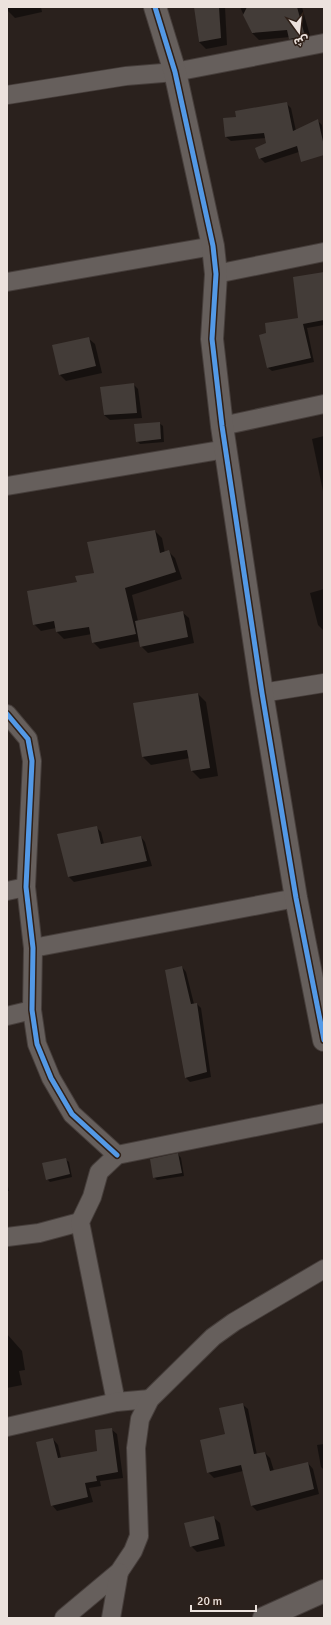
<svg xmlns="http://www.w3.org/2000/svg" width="331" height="1625" font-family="Signika,'Noto Sans Arabic',sans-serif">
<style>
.shadow{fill:#0007}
.building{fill:#433c38}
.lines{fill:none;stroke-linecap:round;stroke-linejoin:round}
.minor-casing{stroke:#463e3b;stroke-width:20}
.tertiary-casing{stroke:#463e3b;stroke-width:24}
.minor{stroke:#665f5c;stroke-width:18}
.tertiary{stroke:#665f5c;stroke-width:22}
.cycleway-casing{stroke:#2f2018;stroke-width:8}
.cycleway{stroke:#5399e6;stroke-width:5}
</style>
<rect width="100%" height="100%" fill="#2a211d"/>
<!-- shadow -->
<g class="shadow">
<polygon points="7,7 41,7 42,12 15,18 8,11"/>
<polygon points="195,7 225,7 227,45 206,49 199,42"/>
<polygon points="240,7 302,7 312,43 297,46 290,37 259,40 252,33"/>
<polygon points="286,103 291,108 296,131 317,120 322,125 324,148 302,151 265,163 260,158 267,144 266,138 231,141 226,137"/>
<polygon points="324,273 324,325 307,328 314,362 272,371 267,367 299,319"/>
<polygon points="88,338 95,344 102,373 66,381 60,375"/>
<polygon points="133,384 138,389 142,418 110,420 104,415"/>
<polygon points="159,423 163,426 164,442 140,444 137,441"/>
<polygon points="324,436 324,496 312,439"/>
<polygon points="155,531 162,538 165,553 168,551 175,558 182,579 132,595 138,621 182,612 189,618 194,643 148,653 141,646 140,641 100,649 93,642 92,634 64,639 57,632 56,628 41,631 34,624 78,583 95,574"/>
<polygon points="324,589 324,631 318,625 310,593"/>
<polygon points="198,694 206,702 218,776 200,779 192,771 190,758 151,765 143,757"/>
<polygon points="96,827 101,832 104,844 141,837 145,842 152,866 74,882 69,877"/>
<polygon points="182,967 186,972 194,1004 197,1004 201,1008 211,1077 190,1082 186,1078"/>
<polygon points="178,1154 181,1158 184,1176 157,1180 154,1177"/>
<polygon points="65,1159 69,1162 72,1177 50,1182 47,1179"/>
<polygon points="7,1182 9,1191 7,1191"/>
<polygon points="7,1334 22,1351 25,1370 19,1371 22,1385 7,1388"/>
<polygon points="242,1404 248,1409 257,1455 265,1453 270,1458 274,1471 308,1463 313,1469 319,1494 257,1511 252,1506 243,1471 214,1478 208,1472"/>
<polygon points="111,1429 117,1434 123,1478 100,1481 101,1486 89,1488 93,1502 57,1511 52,1505 53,1439 58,1445 61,1458 98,1452"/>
<polygon points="324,1444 324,1470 321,1467 317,1445"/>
<polygon points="213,1517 220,1523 225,1546 197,1552 191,1546"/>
</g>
<!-- building -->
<g class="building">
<polygon points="194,7 219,7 221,38 199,42"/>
<polygon points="247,7 297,7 305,36 289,39 287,30 252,33 243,15"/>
<polygon points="287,102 293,131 318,119 324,146 324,155 301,162 297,146 259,159 255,148 266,143 264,133 225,137 223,118 236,117 235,111"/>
<polygon points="324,272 324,320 303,324 311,358 267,368 259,335 266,333 265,323 298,318 293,277"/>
<polygon points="89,337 96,366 59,375 52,345"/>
<polygon points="134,383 137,413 104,415 100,387"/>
<polygon points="160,422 161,439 136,442 134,424"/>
<polygon points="155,530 160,553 169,550 176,572 125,588 136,634 92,643 89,627 56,632 54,621 33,625 27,591 77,582 75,576 94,573 87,542"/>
<polygon points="183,611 188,637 140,647 135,621"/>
<polygon points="198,693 210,768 191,771 187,750 142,757 133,703"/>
<polygon points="97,826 101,844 141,836 147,861 68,877 57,834"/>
<polygon points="182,966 191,1004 197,1003 207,1072 185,1078 165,970"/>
<polygon points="178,1153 182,1173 153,1178 150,1159"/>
<polygon points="66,1158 70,1174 46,1180 42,1163"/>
<polygon points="243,1403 254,1454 265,1452 270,1471 308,1462 314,1489 251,1506 241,1465 207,1473 200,1440 225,1434 219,1408"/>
<polygon points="112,1428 118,1472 96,1476 97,1481 85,1483 88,1497 51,1506 36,1442 53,1438 58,1458 97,1451 95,1430"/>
<polygon points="214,1516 219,1539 190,1547 184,1523"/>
</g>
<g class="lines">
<!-- minor casing -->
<g class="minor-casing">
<g id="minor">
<polyline points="7,95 126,76 175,72 324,43"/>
<polyline points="216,274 324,252"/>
<polyline points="7,282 213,246"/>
<polyline points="222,426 324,404"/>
<polyline points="7,486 226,449"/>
<polyline points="262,693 324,683"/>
<polyline points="7,714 28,739 32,761 26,887 33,948 32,1010 37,1044 51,1078 72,1114 117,1155"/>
<polyline points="7,891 26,887"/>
<polyline points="33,948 296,898"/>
<polyline points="7,1016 32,1010"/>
<polyline points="7,1237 39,1233 80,1222"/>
<polyline points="116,1402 80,1222 92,1197 99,1172 117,1155 324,1113"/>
<polyline points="7,1427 116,1402 150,1399"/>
<polyline points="64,1618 119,1572 133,1551 139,1536 136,1448 140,1419 150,1399 213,1337 234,1322 324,1269"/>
<polyline points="111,1618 119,1572"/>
</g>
</g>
<!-- tertiary casing -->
<g class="tertiary-casing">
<g id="tertiary">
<polyline points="155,7 175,72 213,246 216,274 212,339 222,426 262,693 296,898 324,1040"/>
<polyline points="264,1618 324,1591"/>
</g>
</g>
<!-- minor -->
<use href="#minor" class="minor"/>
<!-- tertiary -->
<use href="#tertiary" class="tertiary"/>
<!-- cycleway casing -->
<g class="cycleway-casing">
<g id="cycleway">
<polyline points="155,7 175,72 213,246 216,274 212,339 222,426 262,693 296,898 324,1040"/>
<polyline points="7,714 28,739 32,761 26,887 33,948 32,1010 37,1044 51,1078 72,1114 117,1155"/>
</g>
</g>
<!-- cycleway -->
<use href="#cycleway" class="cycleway"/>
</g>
<!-- border -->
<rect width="331" height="1625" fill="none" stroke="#ece2dd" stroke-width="16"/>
<!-- north arrow -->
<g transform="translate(299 32) rotate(165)" stroke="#2f2018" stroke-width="3" paint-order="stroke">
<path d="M0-3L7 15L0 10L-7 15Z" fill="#ece2dd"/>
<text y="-6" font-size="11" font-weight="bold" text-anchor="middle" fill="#ece2dd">ش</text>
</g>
<!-- scale -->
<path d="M191 1605v6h65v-6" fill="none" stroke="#ece2dd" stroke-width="2"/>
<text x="197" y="1605" font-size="12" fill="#ece2dd" stroke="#2f2018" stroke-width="3" paint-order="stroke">20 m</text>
</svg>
